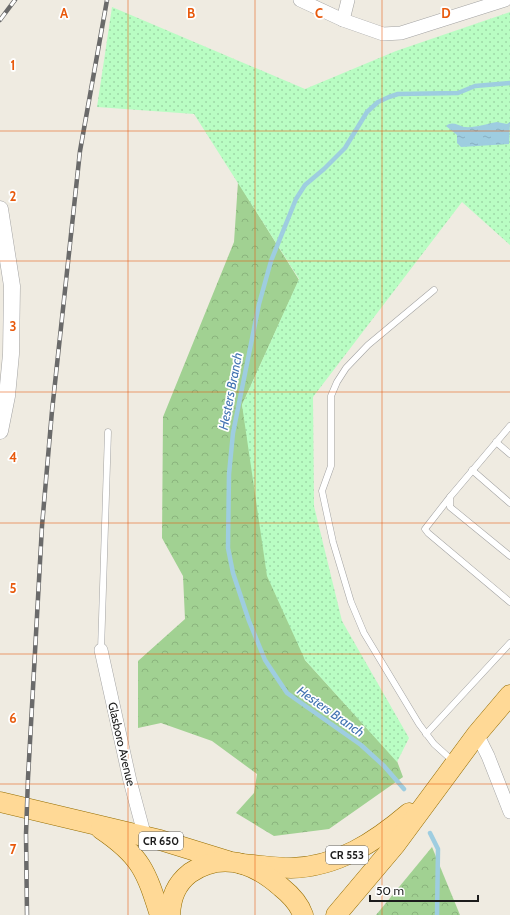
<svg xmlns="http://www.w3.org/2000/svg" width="510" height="915" font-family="Cabin,sans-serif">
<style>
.forest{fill:url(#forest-crowns)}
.park{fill:url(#park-dots)}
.water{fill:url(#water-ripples)}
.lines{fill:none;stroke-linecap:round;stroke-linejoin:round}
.stream{stroke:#9ecde0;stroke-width:4.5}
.service-casing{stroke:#a3a3a3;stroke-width:7}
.minor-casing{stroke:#a3a3a3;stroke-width:14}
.tertiary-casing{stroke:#a3a3a3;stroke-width:17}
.primary-casing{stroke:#956d00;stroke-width:21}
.service{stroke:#fff;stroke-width:6}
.minor{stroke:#fff;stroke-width:13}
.tertiary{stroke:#fff;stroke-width:16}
.primary{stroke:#ffd996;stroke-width:20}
.rail-casing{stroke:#6a6a6a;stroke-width:4.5}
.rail{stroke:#fff;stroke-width:3;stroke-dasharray:9;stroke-linecap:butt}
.grid{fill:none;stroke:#e8590c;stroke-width:1;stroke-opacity:0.55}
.labels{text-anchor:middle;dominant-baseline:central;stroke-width:3.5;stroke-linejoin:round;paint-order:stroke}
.shield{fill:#fff;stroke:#606060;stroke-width:1}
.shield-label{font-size:11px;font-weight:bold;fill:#1c1c1c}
.street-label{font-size:12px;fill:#1c1c1c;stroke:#fff}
.water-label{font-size:13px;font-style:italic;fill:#4273b2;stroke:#fff}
.grid-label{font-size:13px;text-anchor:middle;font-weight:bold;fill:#e8590c;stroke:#fff;stroke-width:3.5;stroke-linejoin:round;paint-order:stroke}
</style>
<defs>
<pattern id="forest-crowns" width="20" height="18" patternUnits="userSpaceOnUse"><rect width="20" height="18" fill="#a1d192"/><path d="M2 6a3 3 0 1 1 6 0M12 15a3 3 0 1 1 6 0" fill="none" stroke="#8ab37d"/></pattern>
<pattern id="park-dots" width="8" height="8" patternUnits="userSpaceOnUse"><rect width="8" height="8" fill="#b9fdc3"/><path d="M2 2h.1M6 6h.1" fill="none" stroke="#9ed8a7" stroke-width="1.8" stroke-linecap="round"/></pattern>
<pattern id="water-ripples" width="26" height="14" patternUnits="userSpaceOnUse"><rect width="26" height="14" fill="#9ecde0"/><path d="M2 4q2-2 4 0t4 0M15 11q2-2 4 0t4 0" fill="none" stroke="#88afc0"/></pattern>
</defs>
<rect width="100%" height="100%" fill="#efebe1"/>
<!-- forest -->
<g class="forest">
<polygon points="238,182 299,280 242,405 305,660 397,761 403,777 329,829 274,836 236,813 254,793 257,774 212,741 161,723 138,728 138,661 185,619 183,576 162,538 163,417 234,242"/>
<polygon points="432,847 460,915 376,915"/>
</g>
<!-- park -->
<polygon class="park" points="112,7 305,89 396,51 510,12 510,245 462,202 313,397 314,506 342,621 409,738 397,762 305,660 267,576 242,405 299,279 194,114 97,107"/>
<!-- water -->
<path class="water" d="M 497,122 L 507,124 L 510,122 L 509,144 L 461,147 L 457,143 L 457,135 L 446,126 C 452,121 457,125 464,127 C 476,128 485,124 497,122 Z"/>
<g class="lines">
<!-- stream -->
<g class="stream">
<polyline points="404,789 384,766 361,745 287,693 265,660 249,621 233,573 228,548 229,474 233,433 259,304 271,261 296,199 305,185 324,169 345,148 367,112 378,102 389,97 398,94 458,93 475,86 510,83"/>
<polyline points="430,833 438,849 437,915"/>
</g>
<!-- service casing -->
<g class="service-casing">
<g id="service">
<polyline points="434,290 368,345 346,368 337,382 331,396 331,466 322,491 333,542 351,602 364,633 419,724 434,744 454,762"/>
<polyline points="510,426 450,497 450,507 510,556"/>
<polyline points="496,442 510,454"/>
<polyline points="472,470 510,503"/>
<polyline points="450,497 425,529 428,533 510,602"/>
<polyline points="101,650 108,432"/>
<polyline points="426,734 510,643"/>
</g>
</g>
<!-- minor casing -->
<g class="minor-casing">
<g id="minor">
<polyline points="300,0 343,20 383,34 401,33 505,0"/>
<polyline points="343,20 348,0"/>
<polyline points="101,650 130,781 145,837"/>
<polyline points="477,734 488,756 510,812"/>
</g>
</g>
<!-- tertiary casing -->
<g class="tertiary-casing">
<polyline id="tertiary" points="0,209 12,286 11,354 7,396 0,431"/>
</g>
<!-- primary casing -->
<g class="primary-casing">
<g id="primary">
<polyline points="0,802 160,840 228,861"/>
<path d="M 101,829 C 141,856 146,871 160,915"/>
<path d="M 242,864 C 258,865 275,868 291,868 C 337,867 375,842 409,813"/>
<path d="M 170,915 C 171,897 176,884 190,873 C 222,851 254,863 281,887 C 291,895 299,903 303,915"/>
<polyline points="336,915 395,845 477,734 510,695"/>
</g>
</g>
<!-- service -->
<use href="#service" class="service"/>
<!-- minor -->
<use href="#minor" class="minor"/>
<!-- tertiary -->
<use href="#tertiary" class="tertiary"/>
<!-- primary -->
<use href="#primary" class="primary"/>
<!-- rail casing -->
<g class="rail-casing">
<g id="rail">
<polyline points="0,20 15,0"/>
<polyline points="27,915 26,834 28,778 42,526 52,411 80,151 107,0"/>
</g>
</g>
<!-- rail -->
<use href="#rail" class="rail"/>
</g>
<!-- grid -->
<path class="grid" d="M 128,0 L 128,915M 255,0 L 255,915M 382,0 L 382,915M 0,131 L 510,131M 0,261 L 510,261M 0,392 L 510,392M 0,523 L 510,523M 0,654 L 510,654M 0,784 L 510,784"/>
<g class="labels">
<!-- shield labels -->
<g class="shield">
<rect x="139" y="832" width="44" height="18" rx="3"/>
<rect x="326" y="846" width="42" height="18" rx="3"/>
</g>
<g class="shield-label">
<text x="161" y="841">CR 650</text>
<text x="347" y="855">CR 553</text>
</g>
<!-- street labels -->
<g class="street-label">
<text transform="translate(122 744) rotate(77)">Glasboro Avenue</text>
</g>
<!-- water labels -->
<g class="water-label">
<text transform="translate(230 391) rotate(-79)">Hesters Branch</text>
<text transform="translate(331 711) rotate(35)">Hesters Branch</text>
</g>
</g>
<g class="grid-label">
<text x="64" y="18">A</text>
<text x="191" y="18">B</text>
<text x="319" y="18">C</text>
<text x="446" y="18">D</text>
<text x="13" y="70">1</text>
<text x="13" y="201">2</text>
<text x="13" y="331">3</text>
<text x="13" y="462">4</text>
<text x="13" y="593">5</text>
<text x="13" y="723">6</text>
<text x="13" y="854">7</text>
</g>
<!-- scale -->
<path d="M370 895v6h108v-6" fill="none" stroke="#1c1c1c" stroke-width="2"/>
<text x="376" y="895" font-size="12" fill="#1c1c1c" stroke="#ffffff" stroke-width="3" paint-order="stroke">50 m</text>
</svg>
